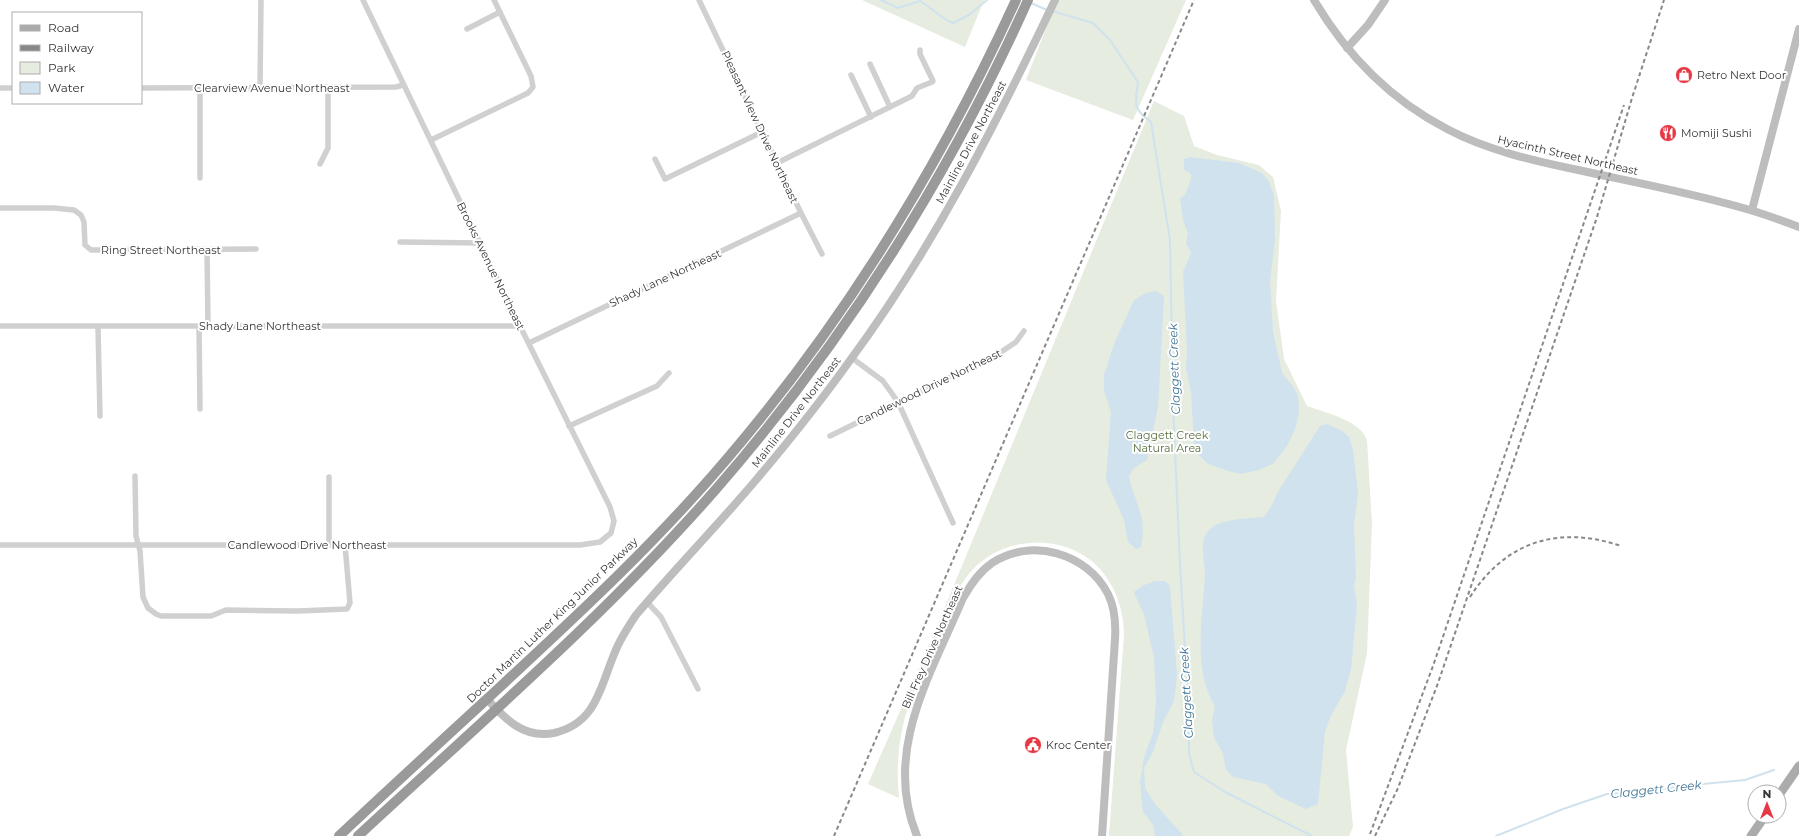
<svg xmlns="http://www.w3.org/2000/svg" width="1799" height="836" font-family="Montserrat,sans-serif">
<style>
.green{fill:#e6ecdf}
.water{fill:#cfe2ee}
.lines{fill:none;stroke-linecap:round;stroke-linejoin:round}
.stream{stroke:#cfe2ee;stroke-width:2}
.street{stroke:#d0d0d0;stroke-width:5.5}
.secondary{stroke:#bdbdbd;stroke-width:8}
.primary{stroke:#ababab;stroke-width:9}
.highway{stroke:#9a9a9a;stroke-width:10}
.rail{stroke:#888;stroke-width:2;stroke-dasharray:4 3;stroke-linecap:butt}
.labels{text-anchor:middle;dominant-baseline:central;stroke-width:4;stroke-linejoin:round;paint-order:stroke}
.poi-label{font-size:11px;fill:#333;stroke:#fff;text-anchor:start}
.street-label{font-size:11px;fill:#333;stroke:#fff}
.park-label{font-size:11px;fill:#56703f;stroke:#fff}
.water-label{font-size:12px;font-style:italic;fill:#3f7597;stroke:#fff}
</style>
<rect width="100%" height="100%" fill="#fff"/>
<!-- green -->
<g class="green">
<polygon points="862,0 984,0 965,47"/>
<polygon points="1057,0 1186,0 1133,120 1026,80"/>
<path d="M 1154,101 L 1184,116 L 1194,146 L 1217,155 L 1259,165 L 1273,177 L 1281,211 L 1276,301 L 1284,359 L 1307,406 C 1326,413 1360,420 1367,440 L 1372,524 L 1367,653 L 1346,750 L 1353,827 L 1349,836 L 1109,836 L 1124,635 C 1124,608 1114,581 1093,562 C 1056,531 997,538 968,575 C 955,591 949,612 941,630 C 929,658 915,687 905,717 C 898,744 896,770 899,798 L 868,784 L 933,636 Z"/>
</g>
<!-- water -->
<g class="water">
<path d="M 1190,157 L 1239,163 L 1253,169 L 1262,173 L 1268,180 L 1274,195 L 1275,239 L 1270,282 L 1273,331 L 1282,373 L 1293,386 L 1298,396 L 1299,411 L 1296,427 L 1287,446 L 1274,463 L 1259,470 L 1241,474 L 1228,471 L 1208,464 L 1196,452 L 1194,443 L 1191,392 L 1186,369 L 1187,350 L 1183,272 C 1185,265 1189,260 1191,252 L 1186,244 L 1188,234 L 1183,220 L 1180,198 L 1185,195 L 1191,179 L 1191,174 L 1184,169 L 1184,159 Z"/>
<path d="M 1156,291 L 1164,296 L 1158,407 L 1147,460 L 1134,468 L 1129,476 C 1131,489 1137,500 1140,512 C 1144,522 1143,536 1141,547 L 1136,549 L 1128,542 L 1124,520 L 1106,480 L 1111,412 L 1104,391 L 1104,375 L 1114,344 L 1134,300 L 1146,293 Z"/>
<path d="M 1327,424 L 1342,431 L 1349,437 L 1353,449 L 1358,493 L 1354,526 L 1356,578 L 1354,585 L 1357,606 L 1351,669 L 1345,691 L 1331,716 L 1325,731 L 1318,804 L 1306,809 L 1278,796 L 1266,784 L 1233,777 L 1226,770 L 1223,754 L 1214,737 L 1212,721 L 1215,706 C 1192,670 1203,615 1205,574 C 1205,560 1198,541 1209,530 C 1220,518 1248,519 1264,517 L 1272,505 L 1279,490 L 1320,426 Z"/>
<polygon points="1155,581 1165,581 1170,586 1177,675 1174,701 1163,722 1153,752 1144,768 1145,788 1155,804 1182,834 1182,836 1155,836 1153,825 1143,812 1140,782 1144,757 1153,733 1156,703 1154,657 1144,615 1134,592 1142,586"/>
</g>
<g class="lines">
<!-- stream -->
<g class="stream">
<path d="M 881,0 L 898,8 L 920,1 C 932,8 940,18 953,23 L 969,15 L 987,0"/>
<polyline points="1031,3 1047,10"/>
<path d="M 1052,11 L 1093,23 L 1110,40 L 1138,82 C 1135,104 1132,108 1151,122 L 1170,240 L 1173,402 L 1180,566 L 1188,697 L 1189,753 L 1194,772 L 1225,792 L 1312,836"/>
<polyline points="1496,836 1563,809 1607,794 1650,791 1681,786 1745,780 1774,770"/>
</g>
<!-- street -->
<g class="street">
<polyline points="699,0 801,213 822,254"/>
<polyline points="467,29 500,12"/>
<polyline points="870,64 890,107"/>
<polyline points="851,75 871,117"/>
<polyline points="0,88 13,88"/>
<polyline points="141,88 396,87 403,85"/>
<polyline points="260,88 261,0"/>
<polyline points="431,140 528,93 533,87 531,76 494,0"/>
<polyline points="655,159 665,179 762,132"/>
<polyline points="777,163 912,96 917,88 932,82 933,81 920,54 920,50"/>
<polyline points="320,164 328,148 328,88"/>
<polyline points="200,178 200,88"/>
<polyline points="0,208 54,208 74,210 81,215 84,222 85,245 91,250 256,249"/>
<polyline points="400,242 480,243"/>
<polyline points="207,250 208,326"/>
<polyline points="0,326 520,326"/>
<polyline points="199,326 200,409"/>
<polyline points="98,327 100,416"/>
<polyline points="529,343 801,213"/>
<polyline points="852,358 883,381 898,402 953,523"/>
<polyline points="569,426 657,386 669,373"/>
<polyline points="830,436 1001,352 1016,342 1024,331"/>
<polyline points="135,476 136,536 140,551 143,597 148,608 156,614 161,616 211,616 226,610 298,611 347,609 350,603 345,545"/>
<polyline points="329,477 329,545"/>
<polyline points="0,545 580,545 600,542 611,533 614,521 610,507 520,326 363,0"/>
<polyline points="647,602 661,617 698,689"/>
</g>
<!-- secondary -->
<g class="secondary">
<path d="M 1314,0 C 1346,54 1391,100 1447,129 C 1496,155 1552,164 1606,176 C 1654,186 1703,196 1750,210 C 1767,215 1783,221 1799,227"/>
<polyline points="1347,48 1368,25 1385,0"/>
<polyline points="1752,210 1799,29"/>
<path d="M 487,699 C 505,719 524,739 554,733 C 597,723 600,687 615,652 C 620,639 628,627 636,615 C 675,569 717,526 756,480 C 789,441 821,401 851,359 C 933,248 996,124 1055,0"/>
<path d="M 917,836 C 882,752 931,674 963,598 C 971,584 979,572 992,563 C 1031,537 1087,553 1108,594 C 1115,608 1116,623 1115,639 L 1102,836"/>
</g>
<!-- primary -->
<g class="primary">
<polyline points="1779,795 1799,766"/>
<polyline points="1751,836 1765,816"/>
</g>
<!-- highway -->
<g class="highway">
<path d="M 339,836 C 388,790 438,744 487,699 C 570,622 653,546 726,460 C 845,321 940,166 1016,0"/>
<path d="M 358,836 C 480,723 607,614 717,488 C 845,341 948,178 1028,0"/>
</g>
<!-- rail -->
<g class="rail">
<path d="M 1470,597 C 1506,541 1559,525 1621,546"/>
<polyline points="1370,834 1433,666 1624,105"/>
<polyline points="834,836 1194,0"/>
<polyline points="1375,836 1398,788 1438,683 1597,217 1632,98 1664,0"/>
</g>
</g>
<!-- icons -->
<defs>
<g id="shop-disc" transform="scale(0.9)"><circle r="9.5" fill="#e63946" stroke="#fff"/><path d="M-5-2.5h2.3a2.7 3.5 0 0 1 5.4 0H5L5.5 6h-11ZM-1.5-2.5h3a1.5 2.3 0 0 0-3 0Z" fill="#fff"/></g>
<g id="restaurant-disc" transform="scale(0.9)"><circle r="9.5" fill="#e63946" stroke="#fff"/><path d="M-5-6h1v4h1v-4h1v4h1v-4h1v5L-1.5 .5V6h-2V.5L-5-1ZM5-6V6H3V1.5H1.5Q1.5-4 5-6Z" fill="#fff"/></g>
<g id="civic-disc" transform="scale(0.9)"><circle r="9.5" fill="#e63946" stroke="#fff"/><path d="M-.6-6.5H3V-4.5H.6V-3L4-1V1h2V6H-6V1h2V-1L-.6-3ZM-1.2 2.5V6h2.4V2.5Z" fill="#fff"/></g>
</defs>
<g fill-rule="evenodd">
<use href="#shop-disc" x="1684" y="75"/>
<use href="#restaurant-disc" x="1668" y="133"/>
<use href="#civic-disc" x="1033" y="745"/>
</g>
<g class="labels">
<!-- poi labels -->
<g class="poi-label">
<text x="1697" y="75">Retro Next Door</text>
<text x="1681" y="133">Momiji Sushi</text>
<text x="1046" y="745">Kroc Center</text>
</g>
<!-- street labels -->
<g class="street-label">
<text x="272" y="88">Clearview Avenue Northeast</text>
<text transform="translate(760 127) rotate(65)">Pleasant View Drive Northeast</text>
<text transform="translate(971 142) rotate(-62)">Mainline Drive Northeast</text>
<text transform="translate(1568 155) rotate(13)">Hyacinth Street Northeast</text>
<text x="161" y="250">Ring Street Northeast</text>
<text transform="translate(491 266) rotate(64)">Brooks Avenue Northeast</text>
<text transform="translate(665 278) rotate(-25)">Shady Lane Northeast</text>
<text x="260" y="326">Shady Lane Northeast</text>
<text transform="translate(929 387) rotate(-26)">Candlewood Drive Northeast</text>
<text transform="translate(796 412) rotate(-52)">Mainline Drive Northeast</text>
<text x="307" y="545">Candlewood Drive Northeast</text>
<text transform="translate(552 620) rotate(-44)">Doctor Martin Luther King Junior Parkway</text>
<text transform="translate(932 647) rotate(-66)">Bill Frey Drive Northeast</text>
</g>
<!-- park labels -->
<g class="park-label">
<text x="1167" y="435">Claggett Creek<tspan x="1167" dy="13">Natural Area</tspan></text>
</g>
<!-- water labels -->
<g class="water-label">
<text transform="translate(1174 369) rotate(-92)">Claggett Creek</text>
<text transform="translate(1186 693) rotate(-93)">Claggett Creek</text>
<text transform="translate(1656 789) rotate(-6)">Claggett Creek</text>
</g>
</g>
<!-- legend -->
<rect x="12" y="12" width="130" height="92" fill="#ffffff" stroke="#adadad"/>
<rect x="20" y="25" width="20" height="6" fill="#ababab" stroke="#adadad"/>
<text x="48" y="32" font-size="12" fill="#333333">Road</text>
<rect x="20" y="45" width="20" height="6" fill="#888888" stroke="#adadad"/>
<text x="48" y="52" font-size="12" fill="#333333">Railway</text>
<rect x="20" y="62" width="20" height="12" fill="#e6ecdf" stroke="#adadad"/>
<text x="48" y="72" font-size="12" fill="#333333">Park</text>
<rect x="20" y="82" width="20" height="12" fill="#cfe2ee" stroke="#adadad"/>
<text x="48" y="92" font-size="12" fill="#333333">Water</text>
<!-- north arrow -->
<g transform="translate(1767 804)"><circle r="19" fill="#ffffff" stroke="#adadad"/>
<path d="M0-3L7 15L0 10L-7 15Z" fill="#e63946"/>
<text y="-6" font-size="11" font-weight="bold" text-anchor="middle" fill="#333333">N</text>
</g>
</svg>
